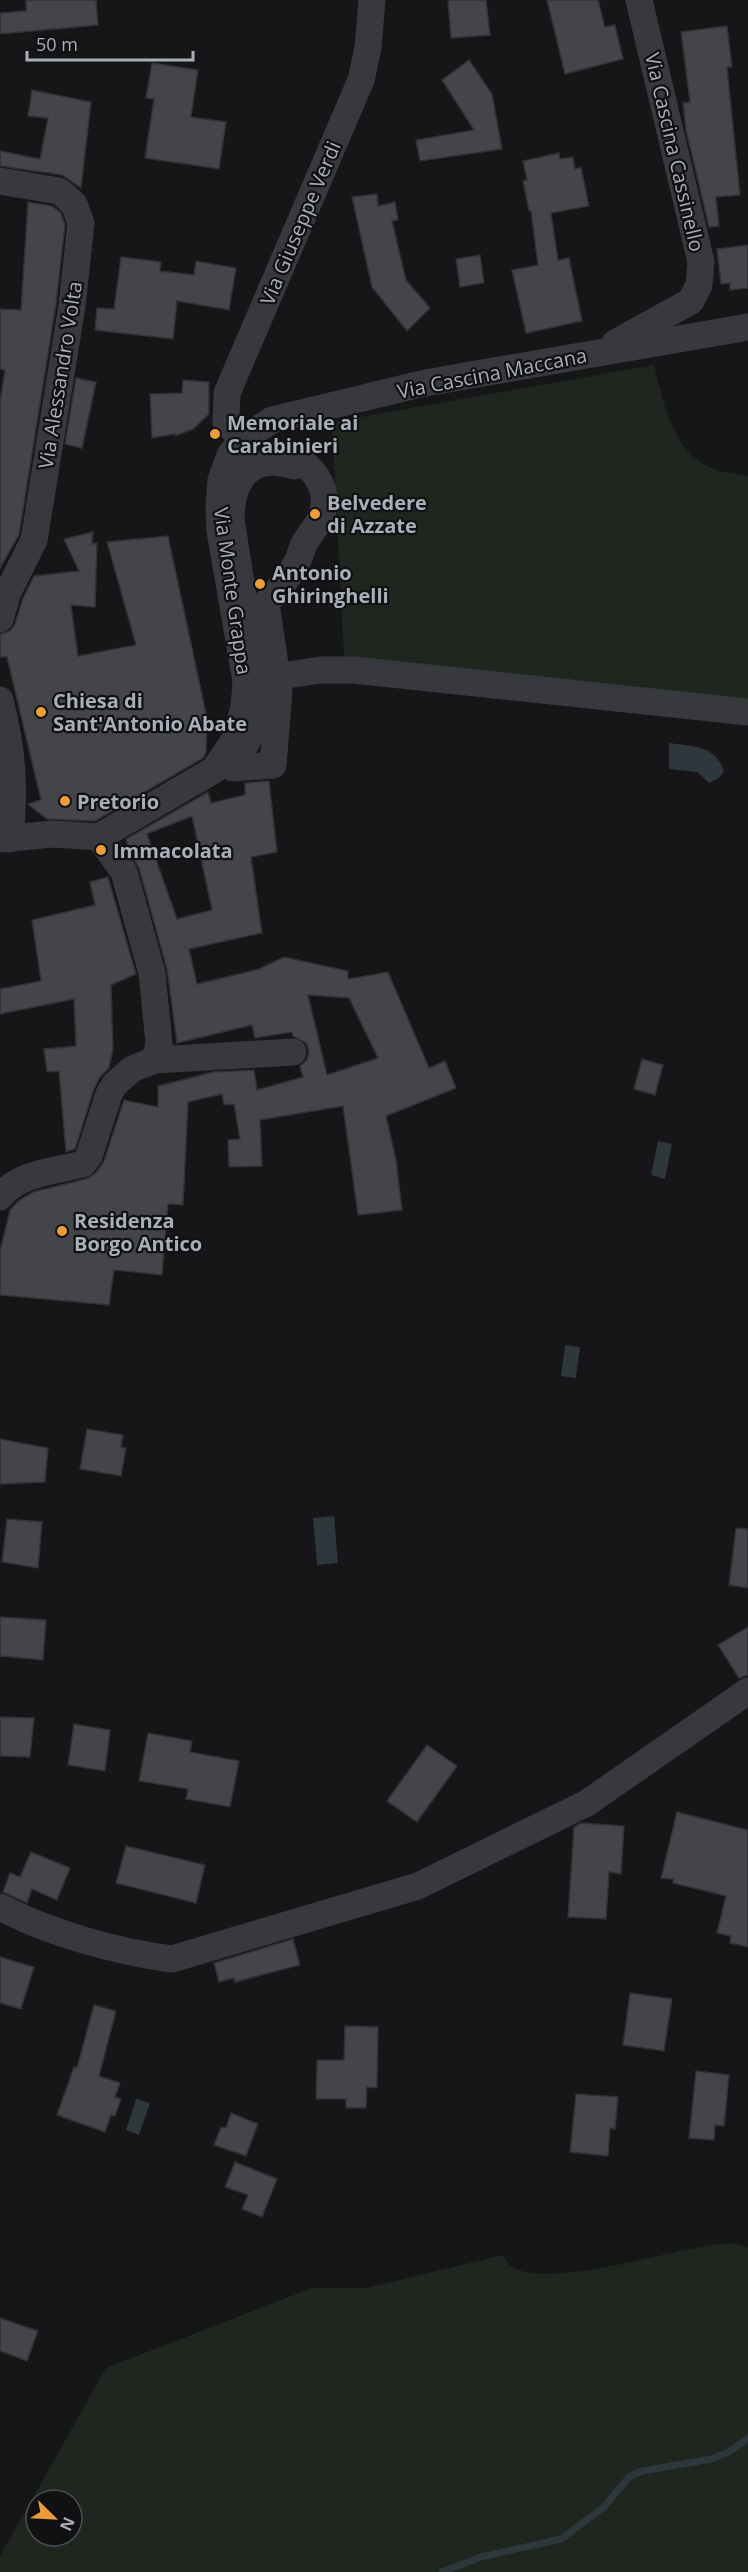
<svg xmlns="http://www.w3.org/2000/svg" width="748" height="2572" font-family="'Open Sans',sans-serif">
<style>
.green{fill:#1e261f;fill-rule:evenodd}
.water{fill:#2d373c}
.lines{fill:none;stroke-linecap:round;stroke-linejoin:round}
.stream{stroke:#2d373c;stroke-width:7}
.building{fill:#434548;stroke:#303134;stroke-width:1.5;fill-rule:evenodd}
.minor{stroke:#37393d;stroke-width:27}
.poi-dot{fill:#eb9d3b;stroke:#111113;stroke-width:2}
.labels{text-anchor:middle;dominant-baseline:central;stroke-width:4.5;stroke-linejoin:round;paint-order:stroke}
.street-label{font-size:20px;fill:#a9afb8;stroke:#111113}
.poi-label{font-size:20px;font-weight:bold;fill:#a9afb8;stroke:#111113;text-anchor:start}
</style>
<rect width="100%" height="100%" fill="#161618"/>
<!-- green -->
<g class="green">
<path d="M 654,365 C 664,403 671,449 711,468 C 722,473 737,473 748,476 L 748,701 L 344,657 L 332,422 Z"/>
<path d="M 732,2243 L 748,2247 L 748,2572 L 0,2572 L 0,2556 L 106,2368 L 312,2288 L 366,2288 L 503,2255 C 505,2258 508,2264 511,2266 C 547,2293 683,2244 732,2243 ZM 36,2500 L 72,2500 L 72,2536 L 36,2536 Z"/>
</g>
<!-- water -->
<g class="water">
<path d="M 669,743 C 694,747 714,744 724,771 L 719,778 L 709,783 L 697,772 L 669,769 Z"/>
<polygon points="658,1141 672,1144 665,1179 651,1175"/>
<polygon points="565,1345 580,1347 576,1378 561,1376"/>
<polygon points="334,1516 338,1563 317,1565 313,1518"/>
<polygon points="136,2099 150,2103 139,2135 126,2130"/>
</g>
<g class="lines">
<!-- stream -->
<polyline class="stream" points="442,2572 481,2557 561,2539 604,2507 629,2477 642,2471 711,2459 729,2452 748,2438"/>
</g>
<!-- building -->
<g class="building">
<polygon points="26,0 96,0 98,25 0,34 0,13 26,11"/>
<polygon points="448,0 486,0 490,35 451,38"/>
<polygon points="547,0 598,0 605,27 615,25 623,59 565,74"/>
<polygon points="727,26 732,67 727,67 740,195 716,197 719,226 709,227 686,130 683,103 690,102 681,32"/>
<polygon points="469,60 492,94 502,149 420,161 416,140 474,130 442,80"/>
<polygon points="152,63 198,70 191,117 226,122 219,169 145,158 154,99 146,98"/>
<polygon points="32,90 91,102 81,188 62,175 0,166 0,151 40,159 48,118 28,116"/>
<polygon points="559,153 560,159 573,157 575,169 581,167 589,206 551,213 558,260 569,258 582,321 526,333 512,270 538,265 531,211 529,211 523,181 527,180 523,161"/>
<polygon points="377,194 378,206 395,202 398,220 392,221 406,280 430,308 407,331 372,287 352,197"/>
<polygon points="28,202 52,206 61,213 65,225 56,304 19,535 0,568 0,402 5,370 0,369 0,309 21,310"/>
<polygon points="748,245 748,288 730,290 730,283 721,284 717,249"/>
<polygon points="480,255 484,283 460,287 456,259"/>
<polygon points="121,257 161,262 160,271 194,275 196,261 236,268 229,310 177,301 173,339 95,330 97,308 114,309"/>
<polygon points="76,378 96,382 82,448 65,444"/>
<polygon points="183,380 209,382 209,414 193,429 175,436 175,434 152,438 150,394 182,393"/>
<polygon points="93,532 92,544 97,543 95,607 71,605 78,656 136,645 107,542 168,536 207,718 206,753 203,758 95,821 47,819 28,804 41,800 7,657 0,657 0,634 10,631 15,624 23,598 34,576 79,571 64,539"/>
<path d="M 269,781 L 277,852 L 251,857 L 262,933 L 189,949 L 197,984 L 259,969 L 284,957 L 348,971 L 348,979 L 388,972 L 429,1068 L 445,1061 L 456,1088 L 386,1116 L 396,1160 L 402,1210 L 358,1215 L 343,1106 L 260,1120 L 262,1166 L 229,1167 L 228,1140 L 240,1139 L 234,1104 L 224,1105 L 222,1094 L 188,1102 L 183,1205 L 168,1204 L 162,1275 L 114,1270 L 109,1305 L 0,1295 L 0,1251 L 10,1210 L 18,1201 L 33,1192 L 86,1179 L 96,1173 L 104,1161 L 124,1100 L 158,1107 L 158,1086 L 213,1072 L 254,1070 L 257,1090 L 303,1077 L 300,1066 L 307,1060 L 309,1051 L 306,1043 L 293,1036 L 292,1032 L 255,1038 L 252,1025 L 177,1043 L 167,969 L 139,868 L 130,853 L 126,839 L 208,792 L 211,803 L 245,795 L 245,783 ZM 192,816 L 212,910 L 177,919 L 147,834 ZM 308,995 L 349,998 L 378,1058 L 327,1075 Z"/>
<polygon points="108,877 136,974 111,985 113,1049 109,1068 100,1077 94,1089 75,1149 66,1152 59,1071 47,1072 44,1049 76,1046 74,999 0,1014 0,989 41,981 32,920 95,905 90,882"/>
<polygon points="642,1059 663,1065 655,1095 634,1089"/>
<polygon points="87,1429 123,1435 121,1447 126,1448 121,1476 80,1469"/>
<polygon points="0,1439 48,1448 45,1482 0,1484"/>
<polygon points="7,1519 42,1522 38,1568 2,1562"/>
<polygon points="736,1528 748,1529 748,1588 729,1585"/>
<polygon points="0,1617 46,1620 43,1660 0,1656"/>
<polygon points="748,1627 748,1675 739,1678 718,1645"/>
<polygon points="0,1717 34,1718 30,1757 0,1756"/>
<polygon points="74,1724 110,1730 105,1771 68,1765"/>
<polygon points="148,1733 192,1741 190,1752 239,1761 230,1807 186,1799 188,1789 139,1781"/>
<polygon points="427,1745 457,1766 417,1822 387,1801"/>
<polygon points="677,1812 748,1830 748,1947 730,1943 731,1936 717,1933 726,1896 673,1883 674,1879 661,1878"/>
<polygon points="581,1823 624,1826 621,1874 609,1872 606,1919 568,1917 574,1827"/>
<polygon points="126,1846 205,1865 196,1903 116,1883"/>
<polygon points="31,1852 70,1868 57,1900 32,1889 27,1903 3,1892 10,1873 20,1877"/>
<polygon points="293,1939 300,1965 235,1982 234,1978 219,1982 214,1963"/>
<polygon points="0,1957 34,1967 21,2009 0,2003"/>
<polygon points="630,1993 672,1999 664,2051 623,2045"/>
<polygon points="94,2005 116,2011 99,2076 120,2083 115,2097 121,2099 115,2116 111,2115 105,2132 57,2115 74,2067 77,2068"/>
<polygon points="345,2026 378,2027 377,2088 367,2087 366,2108 346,2108 346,2099 316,2099 317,2060 344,2060"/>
<polygon points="696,2071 729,2075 724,2126 715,2125 714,2140 689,2138"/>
<polygon points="576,2094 618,2097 615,2129 610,2128 608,2156 570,2152"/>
<polygon points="231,2113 258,2124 246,2156 214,2145 221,2127 226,2128"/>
<polygon points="235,2162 277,2179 262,2217 242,2209 248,2195 225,2187"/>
<polygon points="0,2318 38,2331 27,2361 0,2351"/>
</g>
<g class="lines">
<!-- minor -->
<g class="minor">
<polyline points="0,181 59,191 74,204 81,223 72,306 34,540 8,592 0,619"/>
<polyline points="615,343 691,301 699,285 701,262 639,0"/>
<polyline points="242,439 226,422 227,393 361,80 368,48 372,0"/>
<path d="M 297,458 C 317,471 331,493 321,517 C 317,527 310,533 306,541 C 302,546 301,553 299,558 C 290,576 279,590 266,603 L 279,692 L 273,765 L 233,768 C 248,738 258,728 258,692 L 231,519 C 231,479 251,452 294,466 Z"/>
<polyline points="259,679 321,670 354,670 748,712"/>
<path d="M 0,700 C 13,752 15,786 10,839"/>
<polyline points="99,837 124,872 152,973 159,1043 155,1060"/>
<polyline points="0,839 53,834 99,837 214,770 235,739 244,707 246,681 220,531 219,506 221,480 230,455 242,439 272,420 425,383 748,327"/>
<path d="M 0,1197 C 18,1173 55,1171 83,1164 L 89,1156 L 109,1094 L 114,1085 L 132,1069 L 155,1060 L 293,1052"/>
<path d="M 0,1907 C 49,1933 117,1952 172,1959 L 418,1886 L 587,1803 L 748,1691"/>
</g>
</g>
<!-- markers -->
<g class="poi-dot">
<circle cx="215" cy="434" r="6"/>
<circle cx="315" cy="514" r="6"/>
<circle cx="260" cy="584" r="6"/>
<circle cx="41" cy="712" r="6"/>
<circle cx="65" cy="801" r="6"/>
<circle cx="101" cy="850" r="6"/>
<circle cx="62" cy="1231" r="6"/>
</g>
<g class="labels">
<!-- street labels -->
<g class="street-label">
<text transform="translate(675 152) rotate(77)">Via Cascina Cassinello</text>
<text transform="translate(300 223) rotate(-67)">Via Giuseppe Verdi</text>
<text transform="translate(492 373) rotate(-11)">Via Cascina Maccana</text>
<text transform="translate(60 375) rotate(-81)">Via Alessandro Volta</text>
<text transform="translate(233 591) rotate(82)">Via Monte Grappa</text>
</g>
<!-- poi labels -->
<g class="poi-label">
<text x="227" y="422">Memoriale ai<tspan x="227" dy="23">Carabinieri</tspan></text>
<text x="327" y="502">Belvedere<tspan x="327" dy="23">di Azzate</tspan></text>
<text x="272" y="572">Antonio<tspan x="272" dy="23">Ghiringhelli</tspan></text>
<text x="53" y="700">Chiesa di<tspan x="53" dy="23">Sant'Antonio Abate</tspan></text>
<text x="77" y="801">Pretorio</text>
<text x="113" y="850">Immacolata</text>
<text x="74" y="1220">Residenza<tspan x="74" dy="23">Borgo Antico</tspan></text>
</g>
</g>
<!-- north arrow -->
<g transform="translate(54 2518) rotate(114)"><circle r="28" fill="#111113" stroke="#4e5055" stroke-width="1.5"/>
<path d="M0-4.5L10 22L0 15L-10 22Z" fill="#eb9d3b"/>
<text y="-9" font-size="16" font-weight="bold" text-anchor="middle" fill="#a9afb8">N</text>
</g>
<!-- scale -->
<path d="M27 51v9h166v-9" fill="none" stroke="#a9afb8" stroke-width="3"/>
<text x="36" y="51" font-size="18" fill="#a9afb8" stroke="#111113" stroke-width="4.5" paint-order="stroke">50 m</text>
</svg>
